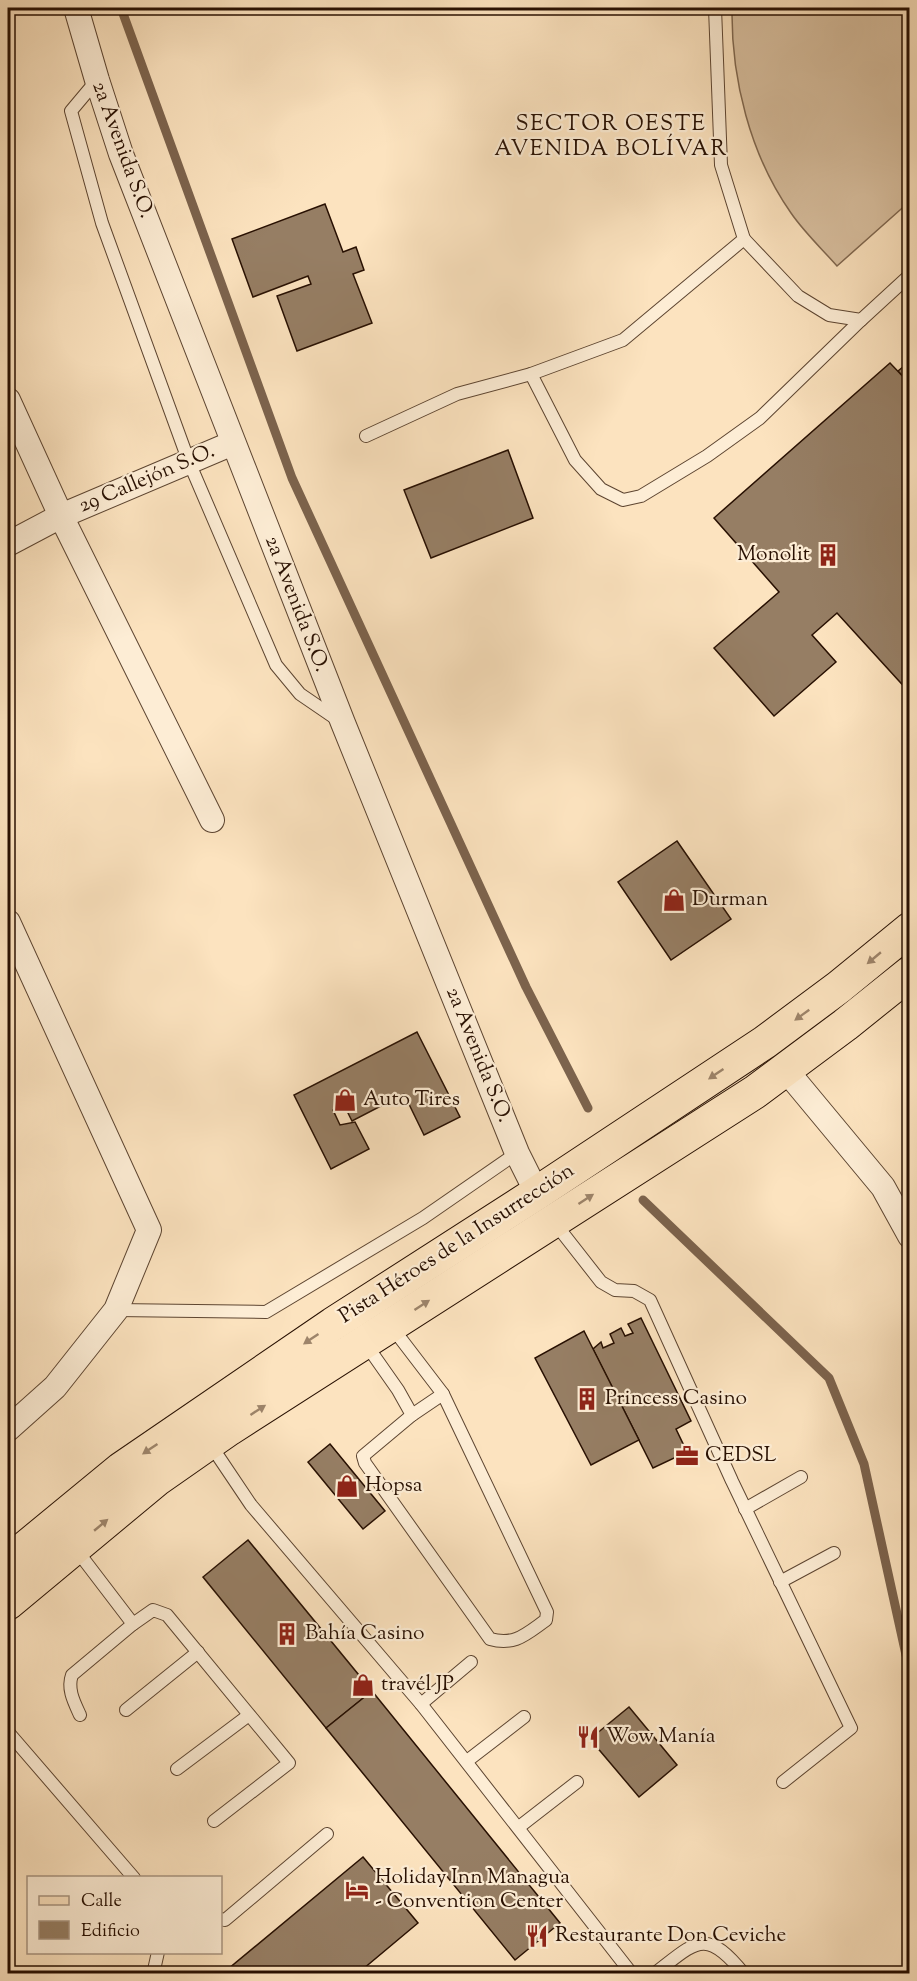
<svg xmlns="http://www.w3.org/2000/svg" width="917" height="1981" font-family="'Sorts Mill Goudy',serif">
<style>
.pitch{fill:#d8bf9f;stroke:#806850;stroke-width:1.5}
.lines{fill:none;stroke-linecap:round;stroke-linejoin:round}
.stream{stroke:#7c634d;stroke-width:9}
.building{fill:#967e64;stroke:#281002;stroke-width:1.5}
.service-casing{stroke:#5d4531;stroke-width:14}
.minor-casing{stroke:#5d4531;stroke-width:26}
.primary-casing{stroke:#281002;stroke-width:35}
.service{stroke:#fdedd5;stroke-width:12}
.minor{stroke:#fdedd5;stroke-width:24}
.primary{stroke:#fce3bf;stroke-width:33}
.oneway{fill:#9d846a}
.labels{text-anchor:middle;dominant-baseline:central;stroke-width:4.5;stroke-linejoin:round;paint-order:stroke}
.street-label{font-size:21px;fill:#281002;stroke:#fdedd5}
.poi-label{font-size:21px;fill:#281002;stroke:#fdedd5;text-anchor:start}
.neighbourhood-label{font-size:22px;letter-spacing:1.5px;fill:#281002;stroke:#fdedd5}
</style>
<rect width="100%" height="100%" fill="#fce3bf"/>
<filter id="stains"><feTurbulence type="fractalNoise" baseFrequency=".00333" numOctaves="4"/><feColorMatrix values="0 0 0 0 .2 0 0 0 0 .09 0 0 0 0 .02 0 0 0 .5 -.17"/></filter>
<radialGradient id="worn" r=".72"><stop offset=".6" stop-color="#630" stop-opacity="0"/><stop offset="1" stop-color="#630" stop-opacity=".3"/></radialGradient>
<!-- pitch -->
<path class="pitch" d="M 732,8 L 909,8 L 909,202 L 837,266 C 822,249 804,232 791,213 C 750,155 731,78 732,8 Z"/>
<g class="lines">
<!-- stream -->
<g class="stream">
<polyline points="121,8 292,478 526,987 588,1108"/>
<polyline points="643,1200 829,1378 864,1464 910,1673"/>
</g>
</g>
<!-- building -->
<g class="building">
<polygon points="325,204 343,252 356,247 364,270 353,274 372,323 297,351 277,296 311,284 308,276 253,297 232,239"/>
<polygon points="910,361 910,384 898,371"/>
<polygon points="890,363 910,384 910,693 837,613 812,635 836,662 774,716 714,648 779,592 714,518"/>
<polygon points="508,450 533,518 431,558 404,490"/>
<polygon points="677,841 731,919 671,960 618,882"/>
<polygon points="417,1032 460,1117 424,1135 404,1094 352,1121 344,1105 333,1110 340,1125 355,1122 369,1149 331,1169 294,1095"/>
<polygon points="641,1318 691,1421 676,1429 687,1452 653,1468 593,1349 601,1342 603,1348 614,1343 610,1334 621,1328 625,1336 633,1333 628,1324"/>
<polygon points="584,1331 639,1440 591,1465 535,1358"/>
<polygon points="330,1444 385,1511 363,1529 308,1462"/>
<polygon points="248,1540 372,1691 326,1728 203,1577"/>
<polygon points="372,1691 560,1923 515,1960 326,1728"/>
<polygon points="629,1707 677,1765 639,1797 590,1739"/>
<polygon points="363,1857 418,1923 357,1974 222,1974"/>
</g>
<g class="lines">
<!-- service casing -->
<g class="service-casing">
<g id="service">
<polyline points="97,80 71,111 102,223 189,462 276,665 300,694 338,720"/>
<polyline points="744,239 798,296 829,315 861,320 910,275"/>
<polyline points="531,374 575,460 601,489 623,500 641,496 707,456 760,418 861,320"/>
<polyline points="366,436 457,394 531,374 623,340 744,239 721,165 715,8"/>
<polyline points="554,1222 601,1282 615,1290 634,1291 650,1300 732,1481 851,1728 783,1782"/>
<polyline points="116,1310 266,1312 423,1218 517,1153"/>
<polyline points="391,1326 443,1394"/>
<polyline points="365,1343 398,1390 412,1415"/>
<path d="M 443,1394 L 547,1612 L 546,1620 C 526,1634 515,1646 490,1639 L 365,1463 L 363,1456 L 412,1415 Z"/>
<polyline points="210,1444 251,1505 421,1704 632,1974"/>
<polyline points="745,1509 801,1477"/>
<path d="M 75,1548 L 133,1624 L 72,1675 C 67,1689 74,1702 80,1715"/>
<polyline points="780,1582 834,1553"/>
<polyline points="133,1624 153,1610 167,1615 289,1763 214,1821"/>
<polyline points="421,1704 471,1662"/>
<polyline points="126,1710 198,1652"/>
<polyline points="8,1732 134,1878"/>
<polyline points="467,1761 524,1717"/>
<polyline points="177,1769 249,1715"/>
<polyline points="519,1827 577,1782"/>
<polyline points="220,1919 225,1920 327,1834"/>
<polyline points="150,1974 154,1970 158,1952"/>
<path d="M 654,1974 C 696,1942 705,1926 744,1974"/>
</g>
</g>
<!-- minor casing -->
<g class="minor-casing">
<g id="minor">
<polyline points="76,8 97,80 121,154 343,723 517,1153 537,1193"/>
<polyline points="8,400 61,516 212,820"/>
<polyline points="8,544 61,516 233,443"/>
<polyline points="8,922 149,1230 116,1310 55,1387 8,1429"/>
<polyline points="785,1069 883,1187 910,1236"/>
</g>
</g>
<!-- primary casing -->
<g class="primary-casing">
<g id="primary">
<polyline points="8,1562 121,1469 333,1324 537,1193 765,1042 839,987 910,929"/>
<polyline points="8,1603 156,1480 229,1429 755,1092 845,1025 910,973"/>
</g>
</g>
<!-- service -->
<use href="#service" class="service"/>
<!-- minor -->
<use href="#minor" class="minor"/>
<!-- primary -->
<use href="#primary" class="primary"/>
</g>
<!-- one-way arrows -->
<defs><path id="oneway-solid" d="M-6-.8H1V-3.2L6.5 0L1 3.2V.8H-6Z" transform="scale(1.5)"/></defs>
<g class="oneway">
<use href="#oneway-solid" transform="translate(874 958) rotate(140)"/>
<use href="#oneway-solid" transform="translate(802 1015) rotate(144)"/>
<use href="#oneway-solid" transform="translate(716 1074) rotate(146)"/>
<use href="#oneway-solid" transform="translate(586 1199) rotate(-33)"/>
<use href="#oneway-solid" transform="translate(422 1305) rotate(-33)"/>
<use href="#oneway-solid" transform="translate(311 1339) rotate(146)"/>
<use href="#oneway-solid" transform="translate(258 1410) rotate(-33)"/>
<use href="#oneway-solid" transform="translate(150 1449) rotate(146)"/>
<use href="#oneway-solid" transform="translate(101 1525) rotate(-40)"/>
</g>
<!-- icons -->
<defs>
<g id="building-bare" transform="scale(1.8)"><path d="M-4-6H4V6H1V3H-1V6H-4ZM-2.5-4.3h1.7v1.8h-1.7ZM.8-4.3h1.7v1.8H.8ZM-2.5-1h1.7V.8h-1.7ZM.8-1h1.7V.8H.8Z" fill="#8f2418" stroke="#fdedd5" stroke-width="2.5" paint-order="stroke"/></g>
<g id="shop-bare" transform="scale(1.8)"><path d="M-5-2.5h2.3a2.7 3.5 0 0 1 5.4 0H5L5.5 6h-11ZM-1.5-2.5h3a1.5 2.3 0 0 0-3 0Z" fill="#8f2418" stroke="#fdedd5" stroke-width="2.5" paint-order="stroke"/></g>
<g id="office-bare" transform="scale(1.8)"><path d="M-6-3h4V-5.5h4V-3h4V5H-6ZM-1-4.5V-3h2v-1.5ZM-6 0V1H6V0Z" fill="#8f2418" stroke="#fdedd5" stroke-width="2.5" paint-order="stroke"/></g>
<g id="restaurant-bare" transform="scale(1.8)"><path d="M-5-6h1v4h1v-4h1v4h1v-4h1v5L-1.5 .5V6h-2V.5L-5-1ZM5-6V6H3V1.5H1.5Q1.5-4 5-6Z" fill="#8f2418" stroke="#fdedd5" stroke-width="2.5" paint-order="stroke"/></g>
<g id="hotel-bare" transform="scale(1.8)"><path d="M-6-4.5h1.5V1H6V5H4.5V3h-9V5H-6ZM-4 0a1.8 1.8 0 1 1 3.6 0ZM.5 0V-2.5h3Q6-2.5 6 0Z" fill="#8f2418" stroke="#fdedd5" stroke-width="2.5" paint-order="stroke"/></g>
</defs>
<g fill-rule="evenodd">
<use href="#building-bare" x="828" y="555"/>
<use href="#shop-bare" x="674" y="900"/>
<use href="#shop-bare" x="345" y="1100"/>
<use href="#building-bare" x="587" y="1399"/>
<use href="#office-bare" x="687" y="1456"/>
<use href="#shop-bare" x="347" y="1486"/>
<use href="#building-bare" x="287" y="1634"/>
<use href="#shop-bare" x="363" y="1685"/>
<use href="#restaurant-bare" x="588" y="1737"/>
<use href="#hotel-bare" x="357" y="1890"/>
<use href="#restaurant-bare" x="537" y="1936"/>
</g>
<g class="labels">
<!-- street labels -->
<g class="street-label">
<text transform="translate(122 150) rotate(70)">2a Avenida S.O.</text>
<text transform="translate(147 479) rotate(-23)">29 Callejón S.O.</text>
<text transform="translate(296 604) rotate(69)">2a Avenida S.O.</text>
<text transform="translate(478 1055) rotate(68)">2a Avenida S.O.</text>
<text transform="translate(457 1244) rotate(-33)">Pista Héroes de la Insurrección</text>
</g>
<!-- poi labels -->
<g class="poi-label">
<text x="810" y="555" text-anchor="end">Monolit</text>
<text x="692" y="900">Durman</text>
<text x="363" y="1100">Auto Tires</text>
<text x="605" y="1399">Princess Casino</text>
<text x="705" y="1456">CEDSL</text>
<text x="365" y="1486">Hopsa</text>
<text x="305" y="1634">Bahía Casino</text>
<text x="381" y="1685">travél JP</text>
<text x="606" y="1737">Wow Manía</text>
<text x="375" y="1878">Holiday Inn Managua<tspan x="375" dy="24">- Convention Center</tspan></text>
<text x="555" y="1936">Restaurante Don Ceviche</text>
</g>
<!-- neighbourhood labels -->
<g class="neighbourhood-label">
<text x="611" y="125">SECTOR OESTE<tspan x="611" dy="25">AVENIDA BOLÍVAR</tspan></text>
</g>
</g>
<!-- margin -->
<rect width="917" height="1981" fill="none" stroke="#fce3bf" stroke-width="30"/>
<rect x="9" y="9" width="899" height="1963" fill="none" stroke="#281002" stroke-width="3"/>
<rect x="15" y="15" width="887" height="1951" fill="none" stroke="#281002" stroke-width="1.5"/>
<!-- legend -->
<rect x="27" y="1876" width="195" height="78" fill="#fdedd5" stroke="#a89581" stroke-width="1.5"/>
<rect x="39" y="1896" width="30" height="9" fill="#fce3bf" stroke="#a89581" stroke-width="1.5"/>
<text x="81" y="1906" font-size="18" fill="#281002">Calle</text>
<rect x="39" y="1921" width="30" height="18" fill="#967e64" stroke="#a89581" stroke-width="1.5"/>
<text x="81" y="1936" font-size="18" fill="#281002">Edificio</text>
<rect width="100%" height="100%" filter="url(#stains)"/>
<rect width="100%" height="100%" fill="url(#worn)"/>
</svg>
